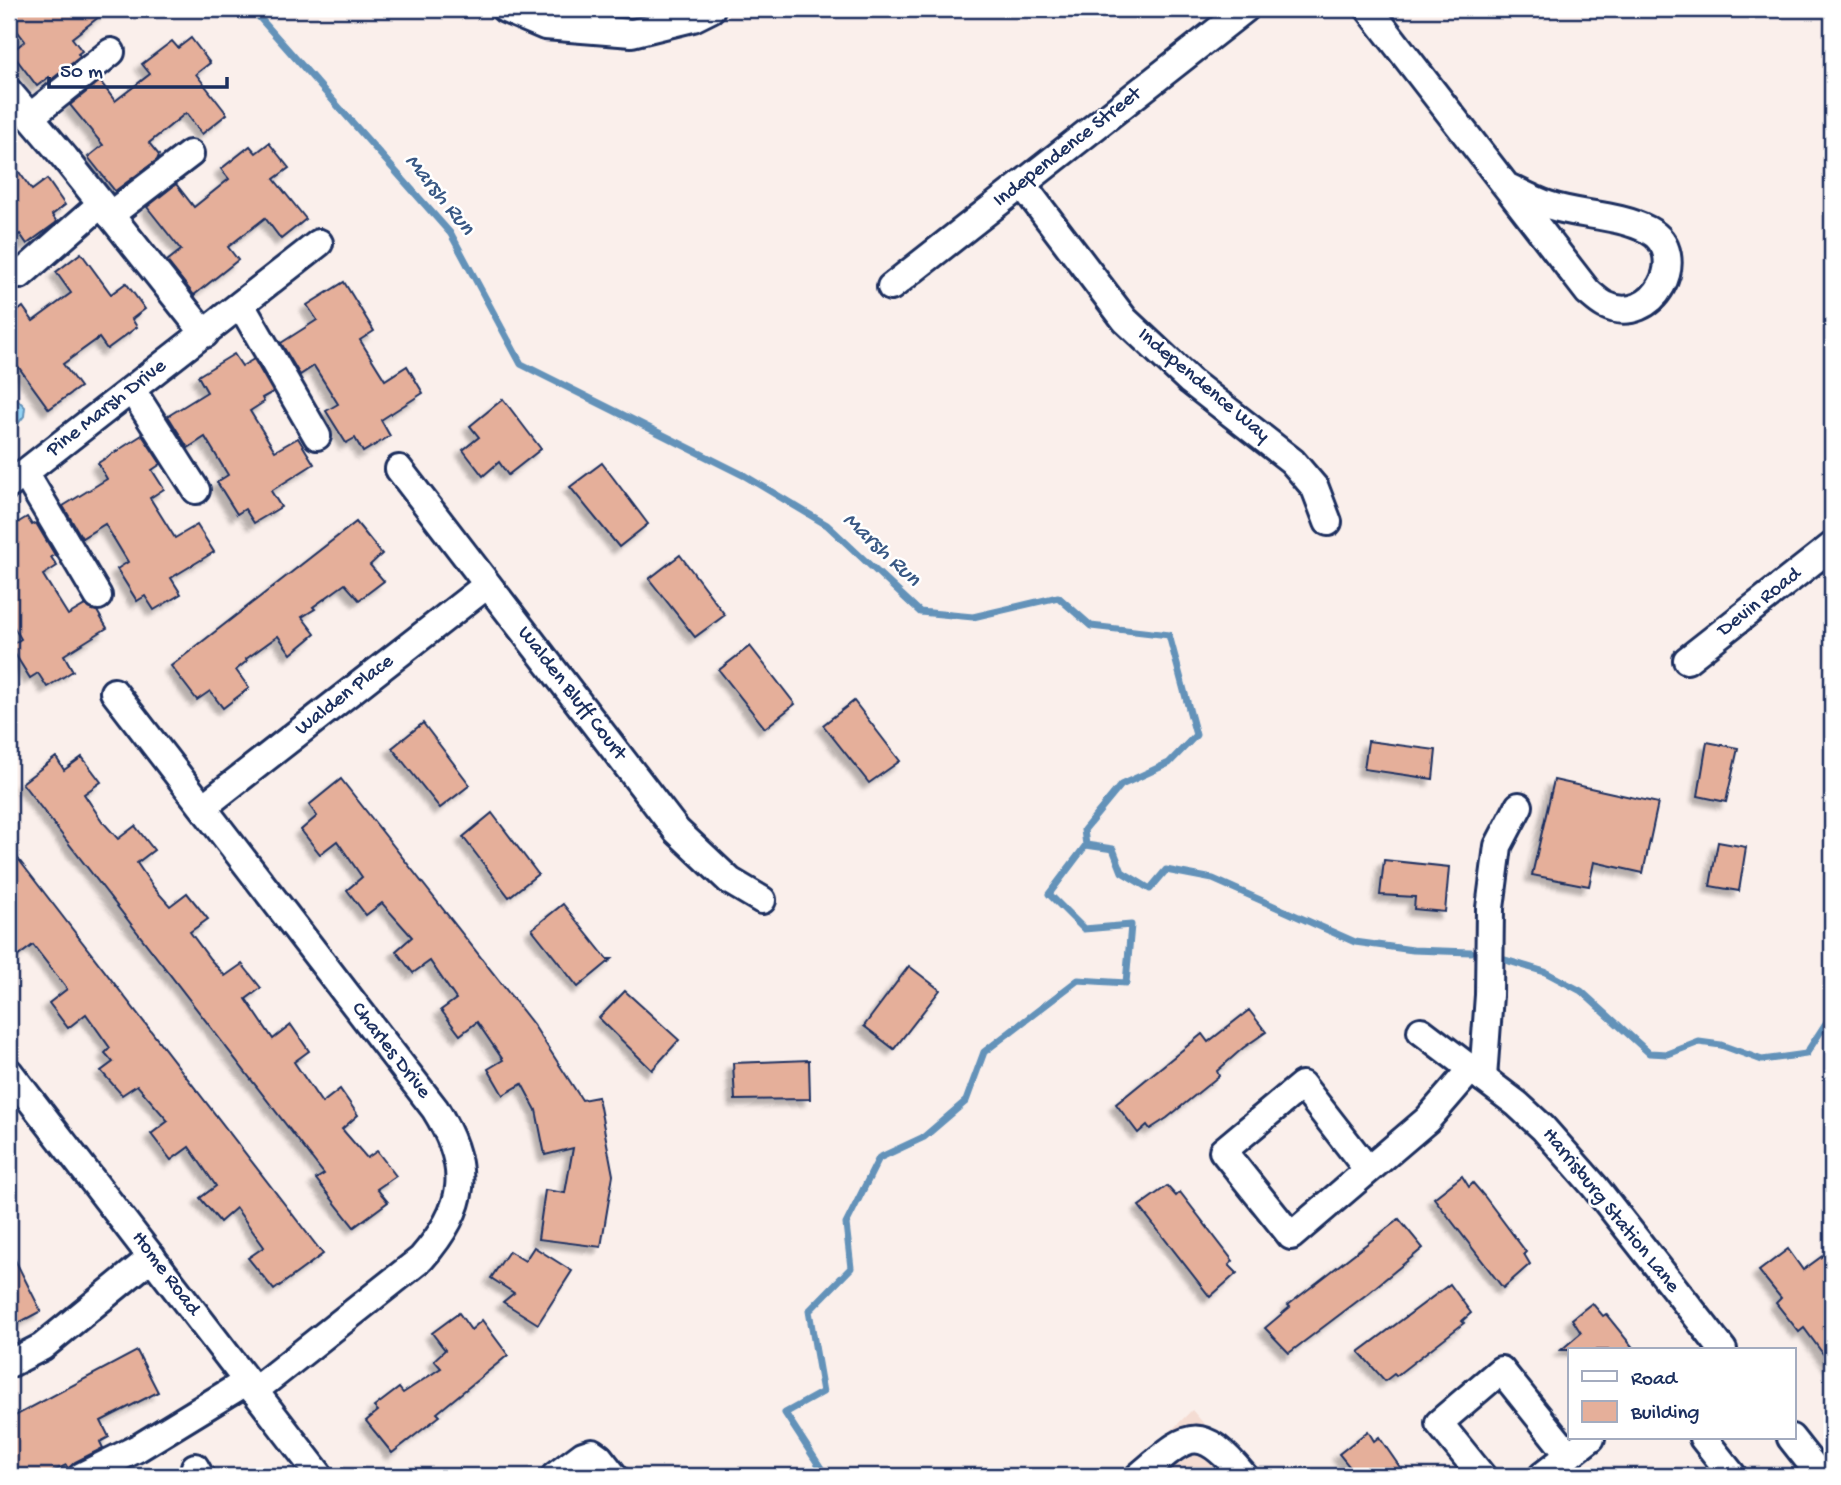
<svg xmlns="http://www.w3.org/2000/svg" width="1841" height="1485" font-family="'Gochi Hand',sans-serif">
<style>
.built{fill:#f4dcd3}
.water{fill:#94d4f5;stroke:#6492b9;stroke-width:2}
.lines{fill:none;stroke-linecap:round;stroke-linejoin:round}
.stream{stroke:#6492b9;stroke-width:7}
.building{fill:#e5af9a;stroke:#1b2f5e;stroke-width:2;filter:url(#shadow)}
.minor-casing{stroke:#1b2f5e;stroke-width:32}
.minor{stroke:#fff;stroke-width:26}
.labels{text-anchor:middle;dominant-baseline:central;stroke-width:5;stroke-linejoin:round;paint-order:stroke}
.street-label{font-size:21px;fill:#1b2f5e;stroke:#fff}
.water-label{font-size:23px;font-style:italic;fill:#395884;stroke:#fff}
</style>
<defs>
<filter id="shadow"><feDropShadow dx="-6" dy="6" stdDeviation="2" flood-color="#0004"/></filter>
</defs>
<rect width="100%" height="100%" fill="#faefeb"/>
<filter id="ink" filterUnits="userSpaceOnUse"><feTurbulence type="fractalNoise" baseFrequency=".0143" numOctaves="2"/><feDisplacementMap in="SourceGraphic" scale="14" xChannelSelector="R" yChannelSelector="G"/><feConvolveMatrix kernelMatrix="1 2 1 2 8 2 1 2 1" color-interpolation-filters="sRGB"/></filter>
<g filter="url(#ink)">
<!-- built -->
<polygon class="built" points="1192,1410 1249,1476 1125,1476"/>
<!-- water -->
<polygon class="water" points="9,391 25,407 24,416 9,435"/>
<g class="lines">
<!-- stream -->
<g class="stream">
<polyline points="252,9 451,234 521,364 745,476 827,525 920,612 973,617 1058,597 1091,626 1169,635 1196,735 1169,763 1121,785 1084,830 1086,845 1049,894 1084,929 1131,925 1126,983 1078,980 984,1052 966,1101 924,1137 879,1158 846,1224 851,1268 809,1311 823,1392 785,1413 826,1476"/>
<polyline points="1086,845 1113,849 1122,872 1150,889 1166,870 1213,879 1355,942 1413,950 1471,952"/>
<polyline points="1502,959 1545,972 1581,991 1649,1053 1668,1054 1699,1042 1721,1045 1762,1060 1806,1054 1832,1014"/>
</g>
</g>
<!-- building -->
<g class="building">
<polygon points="9,9 109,9 72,38 82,51 78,54 80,57 51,80 49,77 37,86 11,52 25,41 9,20"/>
<polygon points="191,38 210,63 196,74 227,114 202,134 186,113 149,143 159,155 157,160 115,191 88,157 103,145 70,105 100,81 115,101 150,74 142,64 172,41 178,48"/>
<polygon points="269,143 289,168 274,179 306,219 281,239 265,218 228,247 238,260 194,295 167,261 181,250 147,207 176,184 194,207 229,179 221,169 250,146 256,153"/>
<polygon points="9,158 32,190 47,179 65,205 52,215 57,222 27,244 20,234 9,242"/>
<polygon points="81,253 111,294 126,283 145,309 132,319 137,327 107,349 99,338 63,364 80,387 49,409 17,365 9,371 9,318 23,307 33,321 71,293 56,272"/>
<polygon points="344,282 374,331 360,340 385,380 407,366 423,393 381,420 390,436 363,452 355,438 346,443 326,411 338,404 314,366 300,375 281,343 317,320 307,305"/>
<polygon points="234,354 242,366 254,359 273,392 262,398 264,402 250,411 275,451 298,438 314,464 271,491 281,507 254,523 245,509 237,514 217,482 228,475 205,437 188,448 168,416 207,392 198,376"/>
<polygon points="503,399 541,449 508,475 499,462 483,476 463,450 479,437 470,426"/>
<polygon points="142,435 161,464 152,470 164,489 150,498 175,538 197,525 214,552 171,578 181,594 154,610 145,596 137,601 117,569 128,562 105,524 82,538 63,506 107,479 98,463"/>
<polygon points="602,463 648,524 619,547 570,487"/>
<polygon points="27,517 32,525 36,523 55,555 51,557 57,566 43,575 68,615 85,605 97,611 107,628 64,655 73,671 47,687 38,673 30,678 10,646 21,639 9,619 9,528"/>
<polygon points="356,522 382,554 370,565 384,581 359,600 345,584 313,607 315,609 302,617 315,634 291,654 278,636 246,659 247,661 236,670 249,688 223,708 210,691 197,700 171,666"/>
<polygon points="680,555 725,615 695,637 649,579"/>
<polygon points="750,646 795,704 765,728 719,670"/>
<polygon points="854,701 900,761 869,783 823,725"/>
<polygon points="423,723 470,785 440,808 392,748"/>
<polygon points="1368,741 1436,750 1433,779 1364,769"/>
<polygon points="1707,742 1738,748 1726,802 1698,796"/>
<polygon points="56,757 64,770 82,757 101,782 84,794 102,821 118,839 135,826 154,850 137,863 154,888 170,906 187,893 208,919 190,932 210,959 225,976 242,964 261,988 246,999 273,1039 291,1025 309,1051 294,1062 322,1103 340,1089 358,1115 342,1129 367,1158 377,1151 396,1176 377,1189 388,1202 354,1227 316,1179 324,1174 22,783"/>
<polygon points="341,779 533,1024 582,1100 598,1097 613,1175 601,1247 538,1239 545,1190 565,1193 573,1148 545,1155 536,1110 522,1084 503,1095 488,1069 503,1060 477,1022 460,1035 441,1010 456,999 430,961 413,973 396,951 412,937 382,903 366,915 347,890 362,877 337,841 320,854 301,830 317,816 309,805"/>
<polygon points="1554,780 1658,803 1643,873 1594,862 1589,886 1532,875"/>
<polygon points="492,813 538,874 509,897 463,837"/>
<polygon points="1718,842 1746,847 1739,891 1710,886"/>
<polygon points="9,847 323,1254 274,1290 248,1258 264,1247 236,1208 220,1222 200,1198 216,1186 189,1147 171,1160 151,1134 168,1121 137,1085 122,1095 101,1071 113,1062 105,1053 110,1048 86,1014 68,1028 49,1003 67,989 33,945 9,963"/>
<polygon points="1384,860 1449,867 1445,912 1414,909 1415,897 1380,895"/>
<polygon points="563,904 607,959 612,959 578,987 532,929"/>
<polygon points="909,966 940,990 894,1049 864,1026"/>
<polygon points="625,991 679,1040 652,1070 599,1018"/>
<polygon points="1249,1010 1266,1032 1243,1048 1217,1071 1219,1076 1167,1118 1150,1129 1147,1125 1138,1133 1116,1104 1202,1034 1208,1042"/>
<polygon points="809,1060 810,1099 735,1100 733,1063"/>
<polygon points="1462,1176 1469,1187 1473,1183 1485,1197 1526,1252 1524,1254 1530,1264 1503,1288 1434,1198"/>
<polygon points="1167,1186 1176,1196 1180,1192 1233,1261 1229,1265 1237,1273 1210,1297 1139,1206"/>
<polygon points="1399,1219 1423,1248 1367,1294 1289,1353 1265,1328 1290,1307 1288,1305"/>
<polygon points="534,1247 572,1271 538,1324 503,1302 514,1293 491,1278 509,1251 525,1261"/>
<polygon points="9,1248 41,1311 9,1328"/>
<polygon points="1788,1249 1803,1270 1832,1249 1832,1366 1804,1328 1799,1332 1776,1303 1781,1298 1759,1271"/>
<polygon points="1450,1284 1471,1313 1462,1321 1464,1323 1396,1376 1394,1374 1385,1381 1359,1352"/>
<polygon points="1592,1303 1603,1316 1606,1314 1635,1350 1561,1350 1581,1333 1572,1319"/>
<polygon points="459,1313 471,1330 482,1320 508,1355 437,1413 440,1416 392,1453 366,1421 378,1411 374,1407 399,1388 403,1393 441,1368 434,1360 445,1350 432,1333"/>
<polygon points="137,1351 158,1392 101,1421 109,1437 100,1442 103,1448 75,1462 68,1469 66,1465 44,1476 9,1476 9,1419"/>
<polygon points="1368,1431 1374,1441 1379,1437 1406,1476 1357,1476 1339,1454"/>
</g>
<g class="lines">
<!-- minor casing -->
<g class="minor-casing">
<g id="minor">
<polyline points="505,9 545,26 632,33 693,18 711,9"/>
<path d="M 1369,9 L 1588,292 C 1593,296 1599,302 1605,305 C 1653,329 1693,254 1648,230 C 1617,214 1580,216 1548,205 C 1534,200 1521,193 1508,187"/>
<polyline points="9,92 65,158 205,334"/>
<polyline points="30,117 111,52"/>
<polyline points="1022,184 1125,320 1190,381 1292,461 1315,488 1328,522"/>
<polyline points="110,215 190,154"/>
<polyline points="20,275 101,204"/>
<polyline points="891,287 1245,9"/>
<polyline points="241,305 317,436"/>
<polyline points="132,390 196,490"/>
<polyline points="399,469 677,831 730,881 762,900"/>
<polyline points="25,473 98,596"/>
<polyline points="9,485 319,243"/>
<polyline points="1687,660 1832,546"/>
<path d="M 114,692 L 435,1109 C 472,1168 467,1207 421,1259 L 254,1391"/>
<polyline points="203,807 487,585"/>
<polyline points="1421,1031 1517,1104 1543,1128 1595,1187 1723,1350"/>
<polyline points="9,1072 320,1476"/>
<polyline points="1483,1078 1489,995 1490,908 1498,846 1519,806"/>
<polyline points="1368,1170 1302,1085 1223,1151 1291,1236 1427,1120 1471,1069"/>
<polyline points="9,1364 42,1347 152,1257"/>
<polyline points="1703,1438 1733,1476"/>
<polyline points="1791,1438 1821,1476"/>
<polyline points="195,1467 200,1476"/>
<polyline points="82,1476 138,1448 246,1382"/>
<polyline points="555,1476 583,1455 592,1452 599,1457 614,1476"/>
<path d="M 1139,1476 C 1188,1435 1197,1420 1244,1476"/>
<polyline points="1482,1476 1439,1423 1501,1370 1569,1455"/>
<polyline points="1542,1476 1591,1438"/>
</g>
</g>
<!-- minor -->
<use href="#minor" class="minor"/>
</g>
</g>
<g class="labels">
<!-- street labels -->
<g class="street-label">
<text transform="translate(1068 148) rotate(-38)">Independence Street</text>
<text transform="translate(1203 386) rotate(40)">Independence Way</text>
<text transform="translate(107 409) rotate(-38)">Pine Marsh Drive</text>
<text transform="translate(1760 603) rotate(-38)">Devin Road</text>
<text transform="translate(571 694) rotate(52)">Walden Bluff Court</text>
<text transform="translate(345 696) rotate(-38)">Walden Place</text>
<text transform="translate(390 1051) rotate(52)">Charles Drive</text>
<text transform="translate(1610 1211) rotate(51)">Harrisburg Station Lane</text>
<text transform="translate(165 1274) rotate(53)">Home Road</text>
</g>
<!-- water labels -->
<g class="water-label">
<text transform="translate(439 195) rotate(51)">Marsh Run</text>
<text transform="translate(881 550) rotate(43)">Marsh Run</text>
</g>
</g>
<!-- margin -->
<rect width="1841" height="1485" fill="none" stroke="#fff" stroke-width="35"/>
<rect x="18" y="18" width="1806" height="1450" fill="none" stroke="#1b2f5e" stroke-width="2.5" filter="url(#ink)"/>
<!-- legend -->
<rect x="1568" y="1348" width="228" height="91" fill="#ffffff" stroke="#a4acbf" stroke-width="2"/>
<rect x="1582" y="1371" width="35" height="10" fill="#ffffff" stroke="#a4acbf" stroke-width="2"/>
<text x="1631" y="1384" font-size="21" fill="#1b2f5e">Road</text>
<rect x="1582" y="1401" width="35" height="21" fill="#e5af9a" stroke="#a4acbf" stroke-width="2"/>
<text x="1631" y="1418" font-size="21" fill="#1b2f5e">Building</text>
<!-- scale -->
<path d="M49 77v10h178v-10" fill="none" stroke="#1b2f5e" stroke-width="3.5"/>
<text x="60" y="77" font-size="21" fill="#1b2f5e" stroke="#ffffff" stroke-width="5" paint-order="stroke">50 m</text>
</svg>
